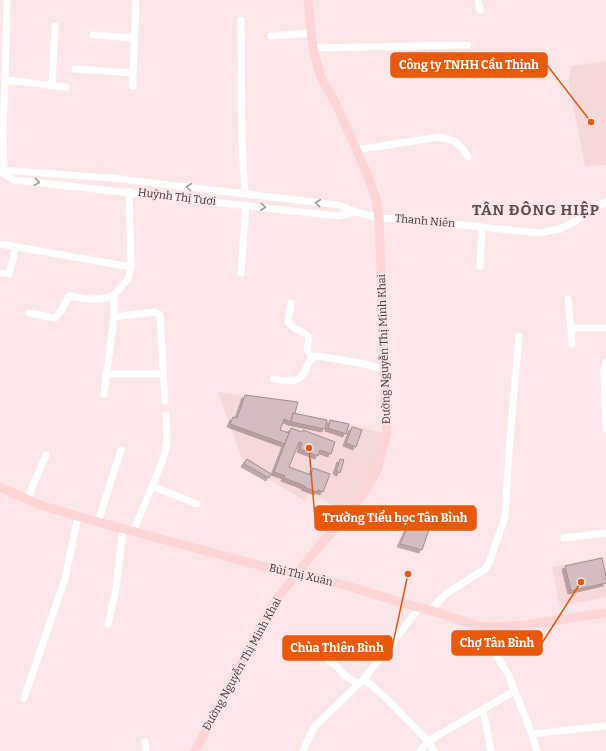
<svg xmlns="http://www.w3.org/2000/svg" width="606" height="751" font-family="Bitter,serif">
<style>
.built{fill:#f5d8d8}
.building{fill:#d2bebe;stroke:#9f8d8d;filter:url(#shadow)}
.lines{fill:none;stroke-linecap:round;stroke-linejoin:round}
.minor{stroke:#fff;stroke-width:7}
.major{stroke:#fed4d5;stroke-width:9}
.oneway{stroke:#9e9a9a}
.labels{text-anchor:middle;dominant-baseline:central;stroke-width:3;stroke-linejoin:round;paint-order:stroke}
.street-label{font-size:11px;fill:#3d3636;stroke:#fce7e8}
.district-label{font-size:15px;font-weight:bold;letter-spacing:1px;fill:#5c4c4c;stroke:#fce7e8}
.leader{fill:none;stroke:#e8590c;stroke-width:1.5}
.callout-dot{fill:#e8590c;stroke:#fce7e8;stroke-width:1.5}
.callout{fill:#e8590c;stroke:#e8590c;stroke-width:1.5}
.callout-label{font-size:12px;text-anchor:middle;font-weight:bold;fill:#fff}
</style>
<defs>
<filter id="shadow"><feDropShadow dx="-3" dy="3" stdDeviation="0" flood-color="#0004"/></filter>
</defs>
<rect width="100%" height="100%" fill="#fce7e8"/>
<!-- built -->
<g class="built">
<polygon points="606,61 606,165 585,166 568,80 570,76 571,66"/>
<polygon points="218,392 298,402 295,413 355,425 382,433 374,468 360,491 343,510 309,493 305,501 244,464"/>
<polygon points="606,556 606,597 560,606 552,567"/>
</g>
<!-- building -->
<g class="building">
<polygon points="245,395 298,402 295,413 293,413 291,422 284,419 280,430 289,433 285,444 230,424 233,417 237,418"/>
<polygon points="293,413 327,420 325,429 291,422"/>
<polygon points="330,420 349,424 346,434 328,428"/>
<polygon points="352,427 362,430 356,447 346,443"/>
<polygon points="291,428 302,432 303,430 335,442 331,454 320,450 318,456 300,449 302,443 299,442 289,467 311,475 313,468 330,474 323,492 318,490 317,492 304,487 305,486 284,478 285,476 274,472"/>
<polygon points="247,459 271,474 269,478 244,464"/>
<polygon points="340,459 344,460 340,473 336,471"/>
<polygon points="412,518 431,524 422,550 400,544"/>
<polygon points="602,558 606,577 606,583 571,591 565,566"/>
</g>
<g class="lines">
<!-- minor -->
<g class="minor">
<polyline points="478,0 480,10"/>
<polyline points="241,20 242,143 245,194"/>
<polyline points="93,35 135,38"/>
<polyline points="271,36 311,33"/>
<polyline points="313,48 467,45"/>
<polyline points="75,69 133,73 136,0"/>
<polyline points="5,80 7,0"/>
<polyline points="52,85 55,26"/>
<polyline points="133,86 133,73"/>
<polyline points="356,150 439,137 454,141 462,148 468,157"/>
<polyline points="0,170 111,178 339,205 356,212 379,218 397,219 451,224 540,233 559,229 574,222 606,201"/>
<polyline points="4,170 3,129 5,80 66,87"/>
<path d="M 0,171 L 14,180 C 122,191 230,203 338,216 L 355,212"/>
<polyline points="129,191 131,267 128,279 114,295 114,317 155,312 160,315 165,401"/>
<polyline points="0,244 131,267"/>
<polyline points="480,266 482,227"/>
<polyline points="0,273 9,274 16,247"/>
<polyline points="241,273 246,205"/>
<polyline points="568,299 571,328"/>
<path d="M 291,303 L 288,322 C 296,333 304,330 309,337 L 307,350 L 313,357"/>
<path d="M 29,313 L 55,318 L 61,311 L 69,296 C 86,299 98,302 114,295"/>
<polyline points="572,344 571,328 606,328"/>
<polyline points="606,362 604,371 606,429"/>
<polyline points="106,374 163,374"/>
<path d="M 274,379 C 317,388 298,360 318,356 L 359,363 L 384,369"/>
<polyline points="104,394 114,317"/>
<polyline points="152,486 197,504"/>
<polyline points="27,499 46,455"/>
<polyline points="98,522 121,450"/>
<polyline points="133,532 163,460 167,443 166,415"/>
<polyline points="564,538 606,533"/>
<polyline points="430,610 447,593 485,569 489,563 505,517 510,438 519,336"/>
<polyline points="108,624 116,589 123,530"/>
<polyline points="478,626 508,674 532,734 537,751"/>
<polyline points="326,658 336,666 344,675 358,684"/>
<polyline points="364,679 386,698 428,741 434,751"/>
<polyline points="24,698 65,579 78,516"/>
<polyline points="483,709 491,751"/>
<polyline points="532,734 605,726"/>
<polyline points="145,742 146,751"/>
<polyline points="303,751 314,727 364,679 420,607"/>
<polyline points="420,751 428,741 515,691"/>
</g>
<!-- major -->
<g class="major">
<polyline points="0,487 40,505 98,522 262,566 297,573 348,586 406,604 430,610 478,626 496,627 525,625 606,613"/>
<polyline points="195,751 249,648 275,601 297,573 364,493 377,470 387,433 379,218 376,199 366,171 335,102 321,78 313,48 308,0"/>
</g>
</g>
<!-- one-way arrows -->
<defs><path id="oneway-chevron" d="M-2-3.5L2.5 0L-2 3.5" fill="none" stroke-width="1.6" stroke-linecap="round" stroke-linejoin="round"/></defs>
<g class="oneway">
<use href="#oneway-chevron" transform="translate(37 182) rotate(6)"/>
<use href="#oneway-chevron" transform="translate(189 187) rotate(-173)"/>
<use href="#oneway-chevron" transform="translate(318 203) rotate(-173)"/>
<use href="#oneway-chevron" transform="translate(263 207) rotate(6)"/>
</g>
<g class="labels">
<!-- street labels -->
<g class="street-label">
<text transform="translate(177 197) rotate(7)">Huỳnh Thị Tươi</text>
<text transform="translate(425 221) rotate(5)">Thanh Niên</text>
<text transform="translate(384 349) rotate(-92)">Đường Nguyễn Thị Minh Khai</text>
<text transform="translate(301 575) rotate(13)">Bùi Thị Xuân</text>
<text transform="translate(242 664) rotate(-61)">Đường Nguyễn Thị Minh Khai</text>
</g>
<!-- district labels -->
<g class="district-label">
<text x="536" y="210">TÂN ĐÔNG HIỆP</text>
</g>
</g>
<!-- callouts -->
<path class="leader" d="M591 122L547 65M309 448L315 518M581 582L542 643M408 574L392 648"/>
<g class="callout-dot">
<circle cx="591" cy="122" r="4"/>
<circle cx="309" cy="448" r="4"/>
<circle cx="581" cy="582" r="4"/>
<circle cx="408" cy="574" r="4"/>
</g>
<g class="callout">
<rect x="391" y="53" width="156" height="24" rx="4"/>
<rect x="315" y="506" width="161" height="24" rx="4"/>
<rect x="452" y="631" width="90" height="24" rx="4"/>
<rect x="283" y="636" width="109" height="24" rx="4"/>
</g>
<g class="callout-label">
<text x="469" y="69">Công ty TNHH Cầu Thịnh</text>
<text x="395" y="522">Trường Tiểu học Tân Bình</text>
<text x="497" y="647">Chợ Tân Bình</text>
<text x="337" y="652">Chùa Thiên Bình</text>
</g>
</svg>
